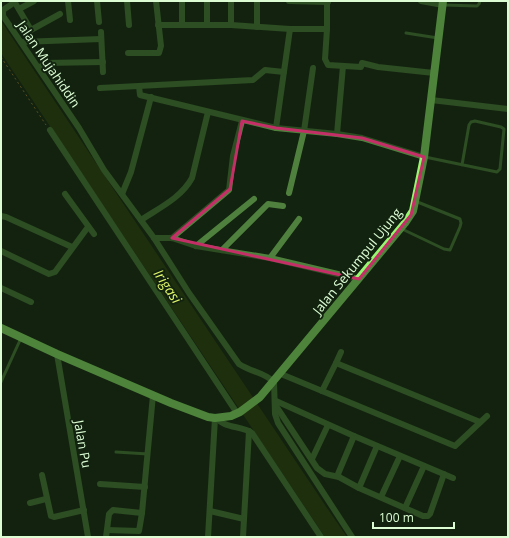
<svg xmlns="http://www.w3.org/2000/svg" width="509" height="538" font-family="'Open Sans',sans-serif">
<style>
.water{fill:#2e3f0d}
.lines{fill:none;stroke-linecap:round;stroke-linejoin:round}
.path{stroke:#b08335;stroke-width:1;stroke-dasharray:2 3;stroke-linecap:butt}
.service{stroke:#4f803d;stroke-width:3}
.minor{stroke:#4f803d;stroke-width:6}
.secondary{stroke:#96f870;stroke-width:8}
.marked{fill:none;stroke:#c52f67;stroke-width:3;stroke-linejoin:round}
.labels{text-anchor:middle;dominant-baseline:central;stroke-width:4;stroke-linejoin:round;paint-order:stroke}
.street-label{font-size:13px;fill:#dcfdd4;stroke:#12230f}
.water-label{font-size:14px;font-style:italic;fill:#e0f768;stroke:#12230f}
</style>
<rect width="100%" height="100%" fill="#12230f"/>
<!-- water -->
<polygon class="water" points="1,21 327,508 347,537 325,537 1,53"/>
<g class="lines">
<!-- path -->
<polyline class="path" points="1,57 46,125"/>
<!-- service -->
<g class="service">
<polyline points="444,5 477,6 479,4 480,1"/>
<polyline points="406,33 438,38"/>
<polyline points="425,157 497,172 500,169 504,129 501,127 475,121 471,122 469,125 462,165"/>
<polyline points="402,229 444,249 450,250 460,227 461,223 460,219 415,201"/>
<polyline points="1,382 21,338"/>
<polyline points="116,452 148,454"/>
</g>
<!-- minor -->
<g class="minor">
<polyline points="14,1 31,30 60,14"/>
<polyline points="68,1 70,20"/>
<polyline points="97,1 99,22"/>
<polyline points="127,1 129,25"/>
<polyline points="182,1 182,25"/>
<polyline points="257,1 257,27"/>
<polyline points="289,1 328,2"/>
<polyline points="327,1 327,29 325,59 328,65 361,67 362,63 378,67 434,73"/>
<polyline points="421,1 443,5"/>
<polyline points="19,9 34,1"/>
<path d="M 1,13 L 79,128 L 104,170 L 154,238 L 189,293 L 239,364 C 251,372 264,372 274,382 L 275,414 L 278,423 L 352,537"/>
<polyline points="3,16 3,10 15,2"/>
<polyline points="158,25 231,25 290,29"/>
<polyline points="207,25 207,1"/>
<polyline points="231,25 231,1"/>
<polyline points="101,32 103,72"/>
<polyline points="21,42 101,39"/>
<polyline points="128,53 159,53 161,46 156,1"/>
<polyline points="39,68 45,63 103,62"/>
<polyline points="139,86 140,95 276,128 337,134 362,138 424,157"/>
<polyline points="100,88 253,80 265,70 284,72"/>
<polyline points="431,100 508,109"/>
<polyline points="276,128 290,29 327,29"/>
<polyline points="50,130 237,413"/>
<polyline points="337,134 343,66"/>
<polyline points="289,193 304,131 313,68"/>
<polyline points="65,194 94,234"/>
<polyline points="122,194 131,172 151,97"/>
<polyline points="1,216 6,217 72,247"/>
<path d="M 141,220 C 159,208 181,198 192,178 L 208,112"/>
<polyline points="154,238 172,238 196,246 270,258 359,279"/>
<polyline points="172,238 229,190 233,156 242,121"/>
<polyline points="196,246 254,199"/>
<polyline points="222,250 268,204 283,206"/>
<polyline points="1,251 49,274 55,272 88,227"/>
<polyline points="270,258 299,219"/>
<polyline points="1,288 31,302"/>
<polyline points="341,352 336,363 480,422"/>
<polyline points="57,354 88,537"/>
<polyline points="281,374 455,446 487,416"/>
<polyline points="322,391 336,363"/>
<polyline points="276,401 354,436 453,478"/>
<polyline points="276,406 317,468 325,474 339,477"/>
<path d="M 217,418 C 223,428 243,426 252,433 L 321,537"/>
<polyline points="354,436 338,474 339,477 359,488 423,516 428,516 430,514 444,474"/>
<polyline points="312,459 328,425"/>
<polyline points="42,475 51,516 54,517 84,510"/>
<polyline points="100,484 145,487"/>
<polyline points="359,488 377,446"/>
<polyline points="381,497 400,456"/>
<polyline points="30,503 46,499"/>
<polyline points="405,508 424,466"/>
<polyline points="210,511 244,519"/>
<polyline points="107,530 139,531 142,513"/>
<polyline points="106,537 109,514 113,510 142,513 153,395"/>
<polyline points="208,537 215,418"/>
<polyline points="243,537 249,431"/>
</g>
<!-- secondary -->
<polyline class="secondary" points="1,328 57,354 171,403 208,417 215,418 231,416 240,412 260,397 405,223 413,211 424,157 443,1"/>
</g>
<!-- marked area -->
<path d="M0 0H509V538H0ZM 242,121 L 276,128 L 362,138 L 424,157 L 411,215 L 359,279 L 172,238 L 230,189 Z" fill="#12230f" fill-opacity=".55" fill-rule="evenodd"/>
<path class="marked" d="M 242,121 L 276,128 L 362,138 L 424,157 L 411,215 L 359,279 L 172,238 L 230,189 Z"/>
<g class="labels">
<!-- street labels -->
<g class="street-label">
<text transform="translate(49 64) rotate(56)">Jalan Mujahiddin</text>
<text transform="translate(357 261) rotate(-51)">Jalan Sekumpul Ujung</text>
<text transform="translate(83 444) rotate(80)">Jalan Pu</text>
</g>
<!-- water labels -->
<g class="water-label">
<text transform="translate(168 286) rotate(56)">Irigasi</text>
</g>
</g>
<!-- border -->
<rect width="509" height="538" fill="none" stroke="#dcfdd4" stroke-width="4"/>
<!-- scale -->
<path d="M373 522v6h81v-6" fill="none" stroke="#dcfdd4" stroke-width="2"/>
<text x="379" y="522" font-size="12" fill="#dcfdd4" stroke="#12230f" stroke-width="3" paint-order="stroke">100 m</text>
</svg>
